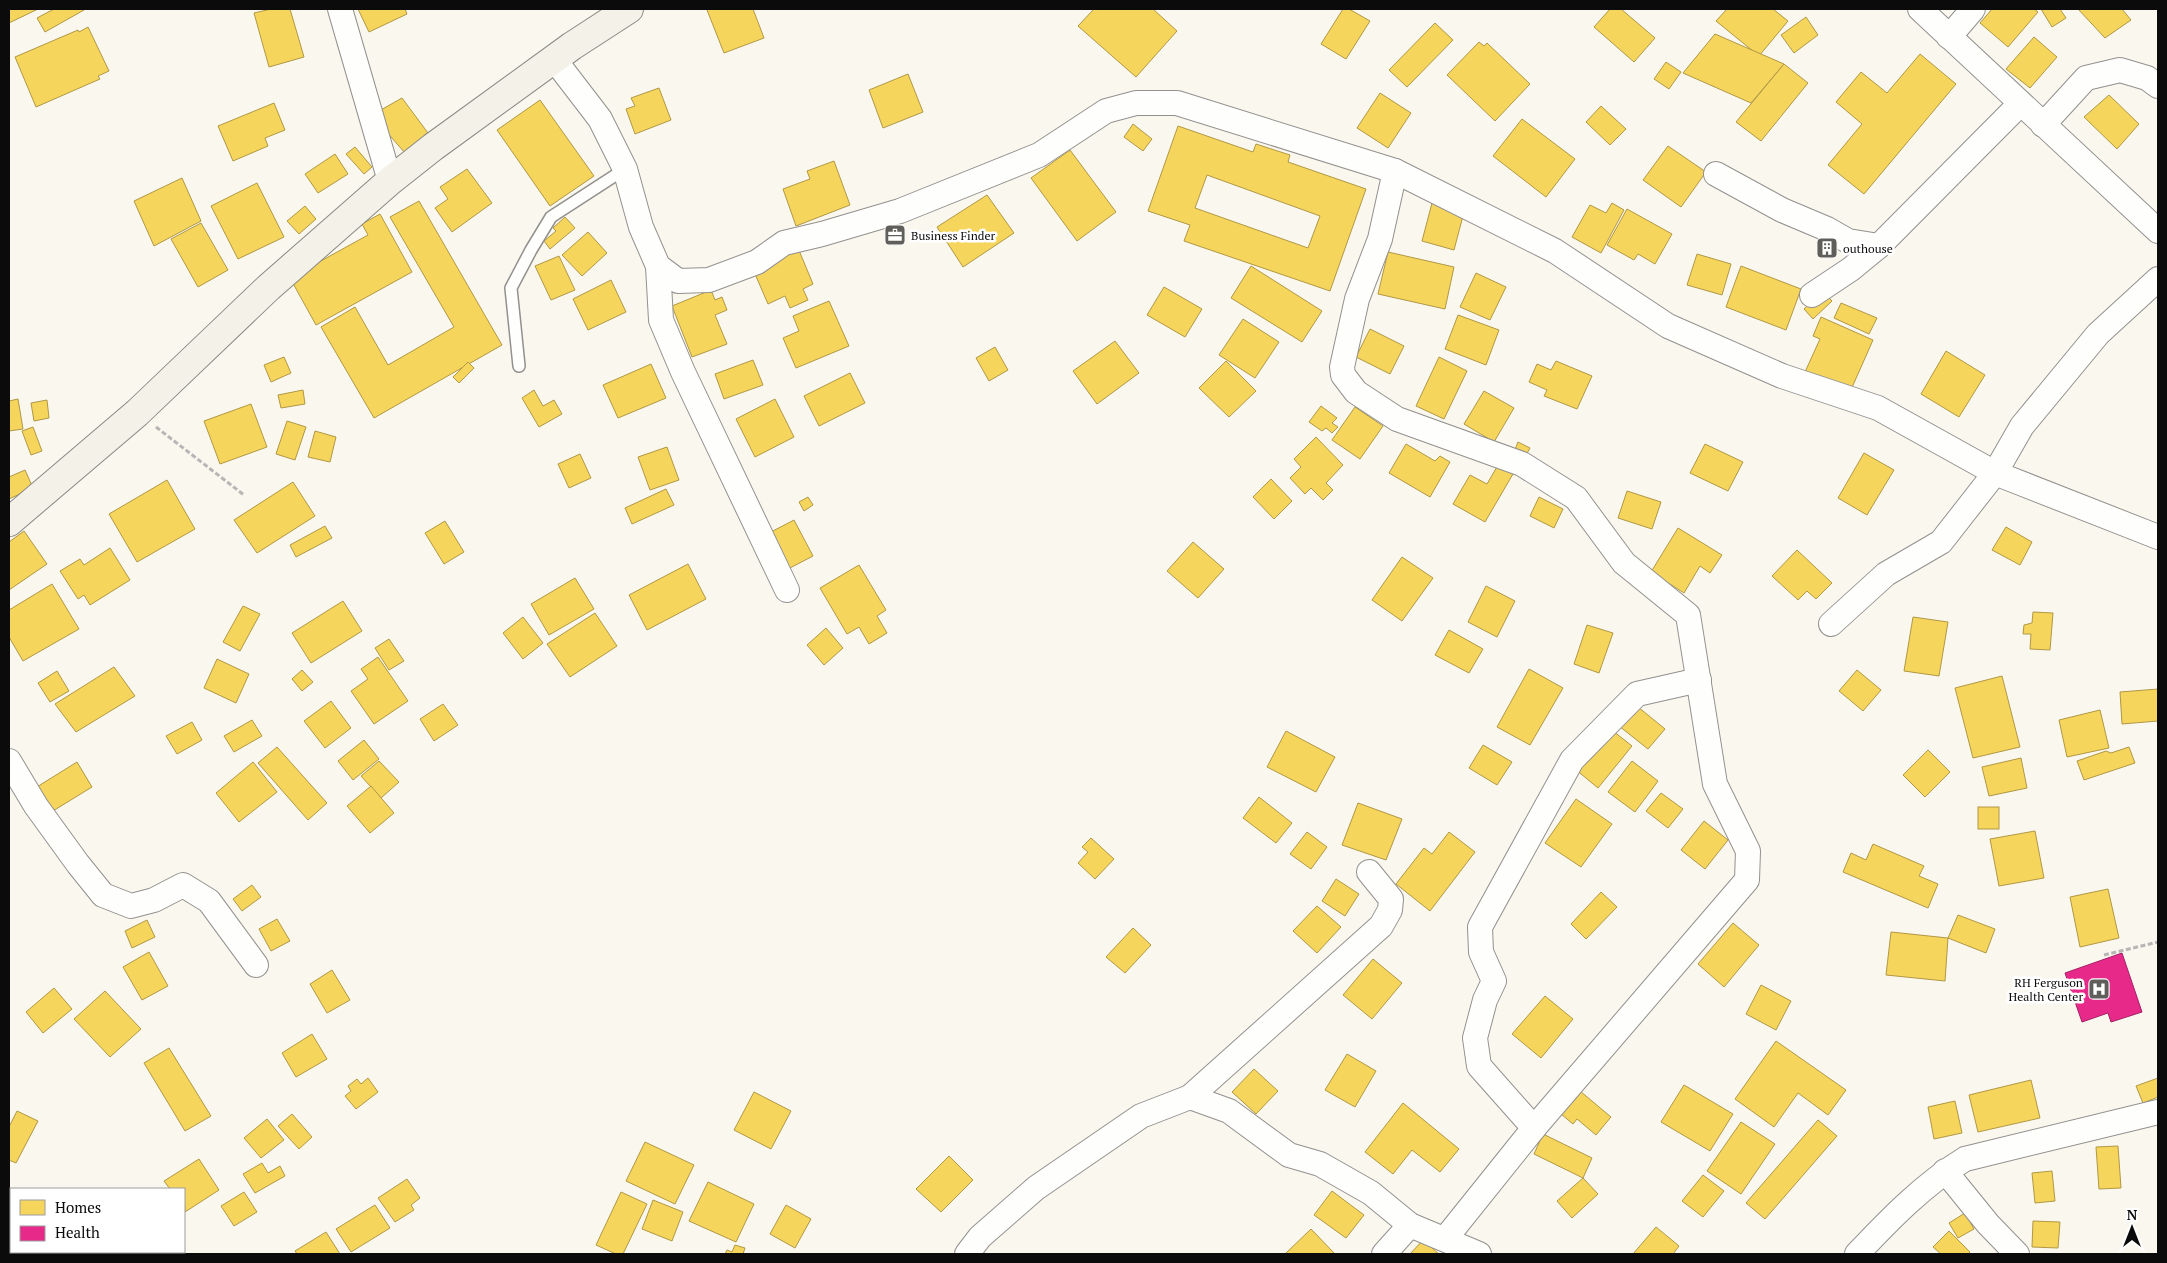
<svg xmlns="http://www.w3.org/2000/svg" width="2167" height="1263" font-family="'PT Serif',serif">
<style>
.homes{fill:#f6d55c;stroke:#b09844;fill-rule:evenodd}
.health{fill:#e7298a;stroke:#a52064}
.lines{fill:none;stroke-linecap:round;stroke-linejoin:round}
.lane-casing{stroke:#93918e;stroke-width:14}
.street-casing{stroke:#93918e;stroke-width:26}
.secondary-casing{stroke:#898884;stroke-width:30}
.path{stroke:#b7b6b5;stroke-width:3;stroke-dasharray:5 2.5;stroke-linecap:butt}
.lane{stroke:#fefefd;stroke-width:11}
.street{stroke:#fefefd;stroke-width:24}
.secondary{stroke:#f4f2e8;stroke-width:28}
.labels{text-anchor:middle;dominant-baseline:central;stroke-width:5;stroke-linejoin:round;paint-order:stroke}
.poi-label{font-size:12px;fill:#0b0b0b;stroke:#fff;text-anchor:start}
</style>
<rect width="100%" height="100%" fill="#faf7ef"/>
<!-- homes -->
<g class="homes">
<polygon points="9,9 38,9 9,23"/>
<polygon points="54,9 84,9 84,10 45,32 37,18"/>
<polygon points="271,9 290,9 304,57 269,67 254,13"/>
<polygon points="358,9 405,9 407,14 369,32"/>
<polygon points="709,9 753,9 764,38 724,53 707,10"/>
<polygon points="1094,9 1153,9 1177,31 1136,77 1078,26"/>
<polygon points="1343,9 1349,9 1370,21 1346,59 1321,44"/>
<polygon points="1610,9 1621,9 1655,38 1634,62 1594,27"/>
<polygon points="1727,9 1773,9 1788,21 1759,56 1716,21"/>
<polygon points="1992,9 2034,9 2038,12 2008,47 1980,23"/>
<polygon points="2041,9 2060,9 2066,18 2052,27"/>
<polygon points="2078,9 2122,9 2131,20 2105,38"/>
<polygon points="1806,17 1818,35 1794,53 1781,35"/>
<polygon points="1435,23 1453,40 1407,87 1389,70"/>
<polygon points="88,27 109,71 98,76 100,79 36,107 15,57 78,30 79,32"/>
<polygon points="1715,34 1784,64 1751,103 1683,73"/>
<polygon points="2034,37 2057,57 2030,88 2006,69"/>
<polygon points="1479,42 1484,46 1487,43 1530,84 1495,121 1447,75"/>
<polygon points="1920,54 1956,84 1864,194 1828,165 1862,124 1836,102 1861,72 1887,93"/>
<polygon points="1666,62 1681,72 1669,89 1654,79"/>
<polygon points="1784,64 1808,83 1761,141 1736,122"/>
<polygon points="908,74 923,112 883,128 869,90"/>
<polygon points="659,88 671,120 635,134 626,109 635,106 631,98"/>
<polygon points="1380,93 1411,113 1388,148 1357,128"/>
<polygon points="2109,95 2139,124 2117,149 2084,117"/>
<polygon points="402,98 428,133 405,153 372,115"/>
<polygon points="540,100 594,176 550,206 497,130"/>
<polygon points="274,103 285,130 265,138 268,146 233,161 218,126"/>
<polygon points="1601,106 1626,129 1610,145 1586,122"/>
<polygon points="1522,119 1575,159 1546,197 1493,156"/>
<polygon points="1133,124 1152,139 1143,151 1124,137"/>
<path d="M 1178,126 L 1253,152 L 1256,144 L 1290,155 L 1288,162 L 1366,189 L 1330,291 L 1184,241 L 1190,225 L 1148,211 ZM 1207,175 L 1320,216 L 1308,248 L 1195,208 Z"/>
<polygon points="1668,146 1706,172 1681,207 1643,180"/>
<polygon points="355,147 372,167 364,174 346,154"/>
<polygon points="1070,150 1116,212 1077,241 1031,178"/>
<polygon points="335,154 348,174 318,193 305,174"/>
<polygon points="834,161 850,205 796,226 783,189 810,179 807,171"/>
<polygon points="467,169 492,203 452,232 435,208 448,199 440,187"/>
<polygon points="182,178 201,221 154,246 134,201"/>
<polygon points="257,183 284,237 238,259 211,206"/>
<polygon points="987,195 1014,233 963,267 937,227"/>
<polygon points="419,201 502,345 374,418 321,327 355,307 388,365 454,327 390,217"/>
<polygon points="1432,203 1464,212 1454,250 1422,241"/>
<polygon points="1612,203 1624,210 1601,253 1572,237 1590,205 1606,213"/>
<polygon points="305,206 316,219 299,234 287,221"/>
<polygon points="1627,209 1672,234 1655,264 1638,254 1634,260 1607,245"/>
<polygon points="380,214 412,272 316,325 290,278 368,235 362,224"/>
<polygon points="565,217 575,228 550,249 544,241 556,231 553,228"/>
<polygon points="201,223 228,270 198,287 171,239"/>
<polygon points="588,232 607,253 582,276 562,255"/>
<polygon points="798,248 813,284 803,289 808,300 790,308 785,296 768,304 752,267"/>
<polygon points="1388,252 1454,267 1445,309 1378,294"/>
<polygon points="1697,254 1731,264 1722,295 1687,285"/>
<polygon points="559,256 575,290 551,300 535,266"/>
<polygon points="1251,266 1322,311 1302,342 1231,298"/>
<polygon points="1741,266 1801,289 1786,330 1726,307"/>
<polygon points="1476,273 1506,287 1490,320 1460,307"/>
<polygon points="611,280 626,312 588,330 573,299"/>
<polygon points="1164,287 1202,309 1185,337 1147,315"/>
<polygon points="711,290 715,300 722,297 727,310 715,315 727,344 692,357 672,306"/>
<polygon points="1823,291 1832,301 1813,319 1804,309"/>
<polygon points="829,301 849,346 796,368 783,338 799,331 793,316"/>
<polygon points="1841,303 1877,318 1869,334 1834,318"/>
<polygon points="1458,315 1499,330 1486,365 1445,349"/>
<polygon points="1821,317 1873,340 1850,392 1805,372 1820,339 1813,336"/>
<polygon points="1243,319 1279,342 1255,378 1219,355"/>
<polygon points="1370,329 1404,346 1390,374 1356,357"/>
<polygon points="1115,341 1139,373 1097,404 1073,371"/>
<polygon points="995,347 1008,370 989,381 976,358"/>
<polygon points="1946,351 1985,375 1959,417 1921,394"/>
<polygon points="284,357 291,373 271,382 264,365"/>
<polygon points="1439,357 1467,371 1444,419 1416,406"/>
<polygon points="753,360 763,385 724,399 715,374"/>
<polygon points="1226,361 1256,391 1229,417 1199,388"/>
<polygon points="1556,361 1592,376 1577,409 1544,396 1547,390 1529,382 1537,364 1551,370"/>
<polygon points="468,362 474,368 459,383 453,377"/>
<polygon points="651,364 666,398 618,418 603,385"/>
<polygon points="850,373 865,403 819,426 804,396"/>
<polygon points="303,390 305,404 281,408 278,395"/>
<polygon points="534,390 543,406 554,400 562,414 539,427 522,398"/>
<polygon points="1484,391 1514,408 1494,442 1464,424"/>
<polygon points="18,399 23,429 9,431 9,401"/>
<polygon points="775,399 794,437 755,457 736,419"/>
<polygon points="47,400 49,418 34,421 31,403"/>
<polygon points="251,404 267,447 220,464 204,421"/>
<polygon points="1321,406 1337,418 1332,423 1338,427 1332,433 1326,428 1322,431 1309,422"/>
<polygon points="1355,407 1383,426 1360,459 1332,440"/>
<polygon points="287,421 306,427 295,460 276,454"/>
<polygon points="33,427 42,451 31,455 22,431"/>
<polygon points="315,431 336,437 330,462 308,457"/>
<polygon points="1316,437 1343,465 1326,483 1333,490 1323,500 1311,488 1305,494 1290,478 1301,467 1294,459"/>
<polygon points="1518,442 1530,448 1525,457 1514,452"/>
<polygon points="1406,444 1435,461 1440,456 1450,462 1430,497 1389,473"/>
<polygon points="1705,444 1743,462 1728,491 1690,473"/>
<polygon points="667,447 679,480 650,490 638,457"/>
<polygon points="1864,453 1894,470 1867,515 1838,498"/>
<polygon points="580,454 591,478 569,488 558,464"/>
<polygon points="1498,465 1513,474 1485,522 1453,504 1470,475 1487,484"/>
<polygon points="25,470 33,488 9,499 9,477"/>
<polygon points="1271,479 1292,501 1274,519 1253,497"/>
<polygon points="167,480 195,529 137,562 109,514"/>
<polygon points="293,482 315,516 257,553 234,520"/>
<polygon points="666,489 674,505 632,524 625,508"/>
<polygon points="1627,491 1661,502 1652,529 1618,518"/>
<polygon points="808,497 813,505 804,511 799,502"/>
<polygon points="1539,497 1563,509 1554,528 1530,516"/>
<polygon points="794,520 813,556 788,569 769,533"/>
<polygon points="445,521 464,552 444,564 425,533"/>
<polygon points="325,526 332,538 296,557 290,545"/>
<polygon points="2006,527 2032,542 2020,565 1992,550"/>
<polygon points="1678,528 1722,555 1710,573 1700,566 1684,593 1651,572"/>
<polygon points="24,531 47,564 9,590 9,542"/>
<polygon points="1193,542 1224,569 1198,598 1167,571"/>
<polygon points="110,548 130,580 90,605 84,595 78,599 60,571 80,559 84,565"/>
<polygon points="1797,550 1832,583 1816,599 1807,591 1798,600 1772,576"/>
<polygon points="1402,557 1433,578 1402,621 1372,600"/>
<polygon points="688,564 706,599 647,630 629,595"/>
<polygon points="859,565 886,610 877,616 887,633 869,644 859,627 847,634 820,588"/>
<polygon points="575,578 594,609 549,635 531,604"/>
<polygon points="52,584 79,629 23,661 9,637 9,610"/>
<polygon points="1486,586 1515,601 1497,637 1468,622"/>
<polygon points="343,601 362,631 311,663 292,633"/>
<polygon points="243,606 260,614 240,651 223,642"/>
<polygon points="2033,612 2053,613 2050,650 2030,649 2031,634 2023,634 2024,625 2032,623"/>
<polygon points="595,613 617,646 570,677 547,644"/>
<polygon points="523,617 543,643 523,659 503,633"/>
<polygon points="1913,617 1948,622 1939,676 1904,671"/>
<polygon points="1587,625 1613,633 1599,673 1574,664"/>
<polygon points="826,628 843,648 824,665 807,645"/>
<polygon points="1449,630 1483,649 1469,673 1435,655"/>
<polygon points="389,639 404,661 389,670 375,648"/>
<polygon points="378,657 408,701 374,724 351,691 368,679 361,669"/>
<polygon points="217,659 249,674 236,703 204,688"/>
<polygon points="114,667 135,696 76,732 55,704"/>
<polygon points="1529,669 1563,688 1530,745 1497,727"/>
<polygon points="302,670 313,682 302,691 292,679"/>
<polygon points="1857,670 1881,690 1863,711 1839,691"/>
<polygon points="57,671 69,691 50,702 38,683"/>
<polygon points="2002,676 2020,747 1973,758 1955,688"/>
<polygon points="2158,689 2158,721 2122,724 2120,692"/>
<polygon points="331,701 351,728 325,748 304,721"/>
<polygon points="1632,702 1665,729 1648,749 1614,722"/>
<polygon points="443,704 458,725 434,741 420,719"/>
<polygon points="2100,710 2109,748 2067,757 2059,720"/>
<polygon points="252,720 262,736 234,752 224,736"/>
<polygon points="192,722 202,740 177,754 166,736"/>
<polygon points="1608,727 1632,746 1598,788 1575,769"/>
<polygon points="1286,731 1335,757 1316,792 1267,767"/>
<polygon points="364,740 379,759 353,780 338,761"/>
<polygon points="1483,745 1512,762 1497,785 1469,768"/>
<polygon points="277,747 327,803 308,820 258,763"/>
<polygon points="2129,747 2135,763 2084,780 2077,761 2106,751 2111,753"/>
<polygon points="1928,750 1950,772 1925,797 1903,775"/>
<polygon points="2021,758 2027,788 1989,796 1982,767"/>
<polygon points="379,761 399,782 381,798 361,776"/>
<polygon points="1632,761 1658,781 1635,812 1608,792"/>
<polygon points="77,762 92,787 48,814 32,790"/>
<polygon points="253,762 277,792 239,822 216,793"/>
<polygon points="371,786 394,813 370,833 347,806"/>
<polygon points="1661,793 1683,809 1668,828 1646,811"/>
<polygon points="1259,797 1292,823 1276,843 1243,818"/>
<polygon points="1576,799 1612,824 1581,867 1545,843"/>
<polygon points="1358,803 1402,819 1386,860 1342,845"/>
<rect x="1978" y="807" width="21" height="22"/>
<polygon points="1704,821 1728,840 1705,869 1681,850"/>
<polygon points="2035,831 2044,878 1999,886 1990,839"/>
<polygon points="1307,832 1327,847 1311,869 1290,854"/>
<polygon points="1449,832 1475,852 1430,911 1396,884 1424,848 1432,854"/>
<polygon points="1091,838 1114,859 1095,879 1078,863 1088,852 1082,847"/>
<polygon points="1873,844 1924,866 1919,876 1938,884 1928,908 1843,872 1851,853 1866,860"/>
<polygon points="1336,879 1359,894 1345,916 1322,901"/>
<polygon points="252,885 261,897 242,911 233,899"/>
<polygon points="2108,889 2119,938 2080,947 2070,897"/>
<polygon points="1601,892 1617,907 1586,939 1571,924"/>
<polygon points="1317,906 1341,927 1317,953 1293,931"/>
<polygon points="1958,915 1995,929 1986,953 1948,938"/>
<polygon points="277,919 290,941 271,951 259,929"/>
<polygon points="147,920 155,937 132,948 125,931"/>
<polygon points="1733,923 1759,945 1724,987 1698,964"/>
<polygon points="1133,928 1151,945 1125,973 1106,957"/>
<polygon points="1891,932 1948,938 1945,981 1886,975"/>
<polygon points="149,952 168,986 142,1000 123,967"/>
<polygon points="1373,959 1402,983 1372,1019 1343,995"/>
<polygon points="332,970 350,1000 327,1013 310,984"/>
<polygon points="1761,985 1791,1001 1776,1030 1746,1014"/>
<polygon points="54,988 72,1009 43,1033 26,1012"/>
<polygon points="105,991 141,1029 110,1057 74,1019"/>
<polygon points="1545,996 1573,1019 1541,1058 1512,1034"/>
<polygon points="312,1034 327,1059 296,1077 282,1053"/>
<polygon points="1776,1041 1846,1090 1828,1115 1798,1093 1774,1127 1735,1099"/>
<polygon points="169,1048 211,1116 185,1131 144,1063"/>
<polygon points="1347,1054 1376,1071 1355,1107 1325,1090"/>
<polygon points="1254,1069 1278,1091 1256,1114 1232,1092"/>
<polygon points="368,1078 378,1092 356,1109 345,1096 351,1091 348,1086 357,1079 361,1084"/>
<polygon points="2158,1078 2158,1097 2143,1103 2136,1086"/>
<polygon points="2031,1080 2040,1118 1978,1132 1969,1095"/>
<polygon points="1684,1085 1733,1114 1710,1151 1661,1122"/>
<polygon points="1574,1086 1611,1117 1596,1135 1577,1119 1573,1124 1555,1109"/>
<polygon points="754,1092 791,1111 771,1149 734,1130"/>
<polygon points="1955,1101 1962,1133 1934,1139 1928,1107"/>
<polygon points="1403,1103 1459,1149 1440,1172 1412,1150 1393,1174 1365,1152"/>
<polygon points="17,1111 38,1121 16,1163 9,1160 9,1127"/>
<polygon points="292,1114 312,1137 299,1149 278,1126"/>
<polygon points="267,1119 284,1140 261,1158 244,1138"/>
<polygon points="1818,1120 1837,1136 1765,1219 1746,1203"/>
<polygon points="1741,1122 1775,1144 1741,1194 1707,1171"/>
<polygon points="1543,1134 1592,1158 1583,1178 1534,1154"/>
<polygon points="645,1142 694,1165 675,1204 626,1181"/>
<polygon points="2118,1146 2121,1188 2099,1189 2096,1147"/>
<polygon points="949,1156 973,1180 941,1212 916,1189"/>
<polygon points="199,1159 219,1190 185,1212 184,1189 170,1189 164,1181"/>
<polygon points="262,1163 268,1173 280,1166 285,1176 255,1193 243,1174"/>
<polygon points="2052,1171 2055,1201 2035,1203 2032,1173"/>
<polygon points="1703,1175 1724,1191 1703,1217 1682,1201"/>
<polygon points="1583,1178 1598,1194 1572,1218 1557,1201"/>
<polygon points="407,1179 420,1198 411,1205 414,1210 395,1222 378,1198"/>
<polygon points="708,1182 754,1204 736,1242 689,1221"/>
<polygon points="1332,1191 1364,1215 1346,1238 1314,1215"/>
<polygon points="244,1192 257,1212 234,1226 221,1206"/>
<polygon points="621,1192 647,1204 623,1254 616,1254 596,1245"/>
<polygon points="653,1200 683,1212 672,1241 642,1229"/>
<polygon points="375,1205 390,1228 351,1252 336,1229"/>
<polygon points="786,1205 811,1219 795,1248 770,1234"/>
<polygon points="1965,1213 1974,1229 1958,1238 1949,1223"/>
<polygon points="2033,1221 2060,1222 2058,1248 2032,1247"/>
<polygon points="1656,1227 1679,1246 1673,1254 1633,1254"/>
<polygon points="1311,1229 1335,1254 1285,1254"/>
<polygon points="1949,1231 1970,1252 1968,1254 1941,1254 1933,1247"/>
<polygon points="326,1232 340,1254 297,1254 295,1251"/>
<polygon points="1423,1240 1439,1254 1410,1254"/>
<polygon points="735,1245 745,1248 743,1254 725,1254 727,1250 732,1252"/>
</g>
<!-- health -->
<polygon class="health" points="2122,953 2142,1012 2111,1022 2108,1013 2082,1022 2065,973"/>
<g class="lines">
<!-- lane casing -->
<g class="lane-casing">
<polyline id="lane" points="519,366 511,288 531,250 551,217 625,169"/>
</g>
<!-- street casing -->
<g class="street-casing">
<g id="street">
<polyline points="340,9 390,181"/>
<polyline points="1920,9 2158,231"/>
<polyline points="1949,37 1973,9"/>
<polyline points="554,59 600,119 625,169 641,227 658,266 678,281 709,280 757,262 784,243 822,234 900,211 1039,155 1106,111 1136,103 1177,103 1395,171 1555,251 1668,326 1782,376 1878,408 1995,473 2158,537"/>
<polyline points="2043,125 2086,78 2120,70 2147,78 2158,86"/>
<polyline points="1395,171 1380,239 1357,299 1342,367 1343,375 1356,392 1397,419 1522,464 1576,498 1624,563 1688,615 1715,784 1748,851 1747,880 1534,1128 1445,1239"/>
<polyline points="1716,174 1782,210 1827,229 1848,241 1879,246"/>
<polyline points="658,266 661,320 683,372 787,590"/>
<polyline points="1812,295 1851,269 1879,246 2020,104"/>
<polyline points="1831,624 1886,574 1941,542 1995,473 2022,426 2098,334 2158,279"/>
<polyline points="9,761 36,806 78,864 103,895 131,906 154,900 183,885 209,901 256,965"/>
<polyline points="1190,1097 1381,926 1390,910 1391,899 1369,872"/>
<polyline points="1534,1128 1479,1066 1475,1038 1485,1000 1494,981 1481,952 1480,927 1572,760 1637,694 1699,680"/>
<polyline points="1945,1171 1988,1224 2017,1254"/>
<polyline points="967,1254 980,1237 1036,1188 1141,1116 1190,1097 1229,1111 1289,1155 1320,1164 1371,1193 1410,1225 1479,1254"/>
<polyline points="1384,1254 1410,1225"/>
<path d="M 1857,1254 C 1890,1219 1924,1184 1965,1159 L 2158,1112"/>
</g>
</g>
<!-- secondary casing -->
<g class="secondary-casing">
<polyline id="secondary" points="9,522 137,413 268,288 390,181 433,147 572,46 629,9"/>
</g>
<!-- path -->
<g class="path">
<polyline points="156,427 244,495"/>
<polyline points="2104,955 2158,942"/>
</g>
<!-- lane -->
<use href="#lane" class="lane"/>
<!-- street -->
<use href="#street" class="street"/>
<!-- secondary -->
<use href="#secondary" class="secondary"/>
</g>
<!-- icons -->
<defs>
<g id="office-square" transform="scale(1.125)"><rect x="-9" y="-9" width="18" height="18" rx="4" fill="#5f5e5b" stroke="#fff"/><path d="M-6-3h4V-5.5h4V-3h4V5H-6ZM-1-4.5V-3h2v-1.5ZM-6 0V1H6V0Z" fill="#fff"/></g>
<g id="building-square" transform="scale(1.125)"><rect x="-9" y="-9" width="18" height="18" rx="4" fill="#5f5e5b" stroke="#fff"/><path d="M-4-6H4V6H1V3H-1V6H-4ZM-2.5-4.3h1.7v1.8h-1.7ZM.8-4.3h1.7v1.8H.8ZM-2.5-1h1.7V.8h-1.7ZM.8-1h1.7V.8H.8Z" fill="#fff"/></g>
<g id="hospital-square" transform="scale(1.125)"><rect x="-9" y="-9" width="18" height="18" rx="4" fill="#5f5e5b" stroke="#fff"/><path d="M-5-5h3v3.5h4V-5h3V5h-3V1.5h-4V5h-3Z" fill="#fff"/></g>
</defs>
<g fill-rule="evenodd">
<use href="#office-square" x="895" y="235"/>
<use href="#building-square" x="1827" y="248"/>
<use href="#hospital-square" x="2099" y="989"/>
</g>
<g class="labels">
<!-- poi labels -->
<g class="poi-label">
<text x="911" y="235">Business Finder</text>
<text x="1843" y="248">outhouse</text>
<text x="2083" y="982" text-anchor="end">RH Ferguson<tspan x="2083" dy="14">Health Center</tspan></text>
</g>
</g>
<!-- border -->
<rect width="2167" height="1263" fill="none" stroke="#0b0b0b" stroke-width="20"/>
<!-- legend -->
<rect x="10" y="1188" width="175" height="65" fill="#ffffff" stroke="#9d9d9d"/>
<rect x="20" y="1200" width="25" height="15" fill="#f6d55c" stroke="#9d9d9d"/>
<text x="55" y="1213" font-size="15" fill="#0b0b0b">Homes</text>
<rect x="20" y="1226" width="25" height="15" fill="#e7298a" stroke="#9d9d9d"/>
<text x="55" y="1238" font-size="15" fill="#0b0b0b">Health</text>
<!-- north arrow -->
<g transform="translate(2132 1228)" stroke="#ffffff" stroke-width="4" paint-order="stroke">
<path d="M0-4L9 19L0 12L-9 19Z" fill="#0b0b0b"/>
<text y="-8" font-size="14" font-weight="bold" text-anchor="middle" fill="#0b0b0b">N</text>
</g>
</svg>
